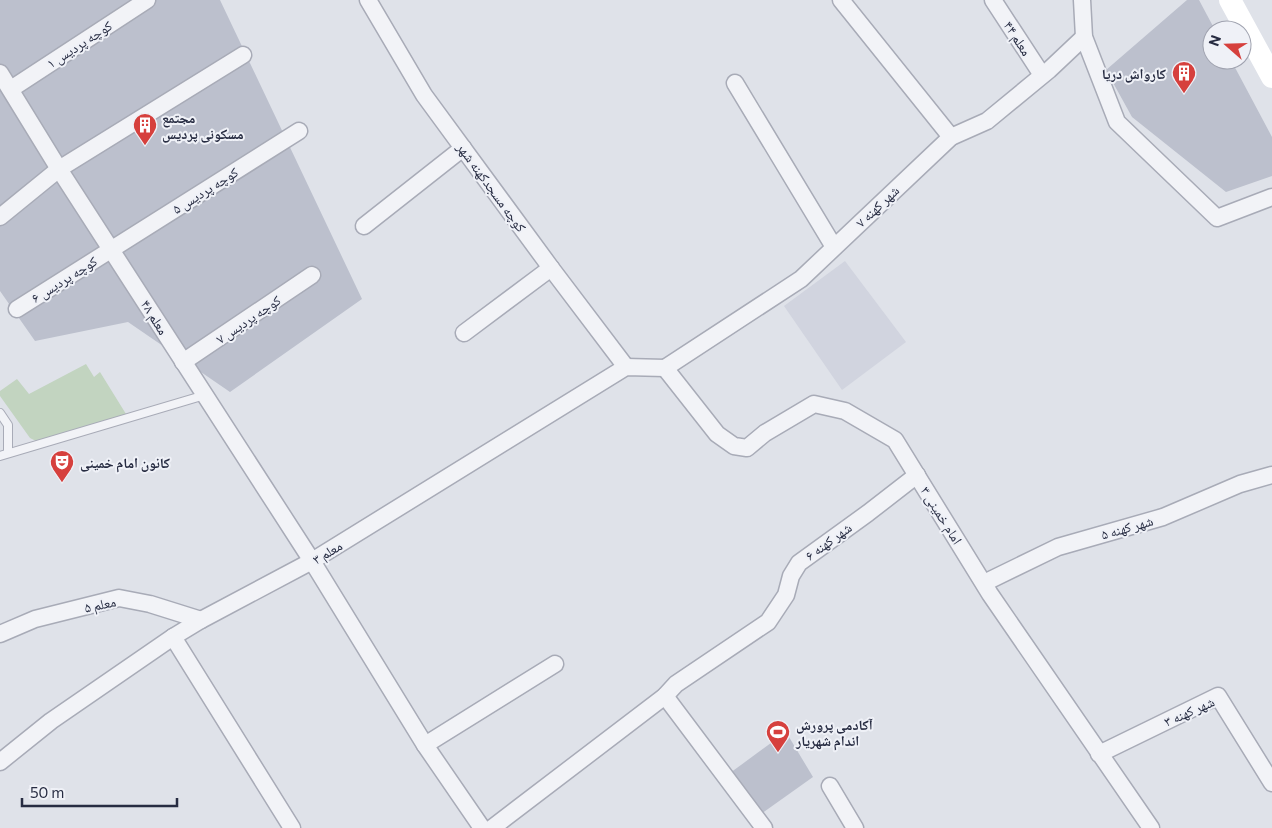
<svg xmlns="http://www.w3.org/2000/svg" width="1272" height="828" font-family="Commissioner,'Noto Naskh Arabic',sans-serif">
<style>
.built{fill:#d1d4df}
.green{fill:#c2d4c0}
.building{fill:#bcc0cd}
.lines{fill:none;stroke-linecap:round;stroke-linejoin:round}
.service-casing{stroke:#a8abb7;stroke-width:10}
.minor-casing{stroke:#a8abb7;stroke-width:19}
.service{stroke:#f2f3f7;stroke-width:8}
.minor{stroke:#f2f3f7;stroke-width:16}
.secondary{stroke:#fff;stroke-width:22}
.labels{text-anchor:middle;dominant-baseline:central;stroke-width:4;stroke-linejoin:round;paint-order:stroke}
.street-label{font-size:14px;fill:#272c42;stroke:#eff1f7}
.poi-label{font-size:14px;font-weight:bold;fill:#272c42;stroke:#eff1f7;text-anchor:start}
</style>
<rect width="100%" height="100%" fill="#dfe2e9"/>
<!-- built -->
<polygon class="built" points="845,261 906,342 842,390 784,306"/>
<!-- green -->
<polygon class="green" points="86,364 94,377 100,372 126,414 58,441 36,441 30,438 0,396 0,391 17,379 29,394"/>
<!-- building -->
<g class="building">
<polygon points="0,0 220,0 362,299 230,392 128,322 35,341 0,291"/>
<polygon points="1187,0 1199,0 1215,30 1212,30 1212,60 1231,60 1272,137 1272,176 1226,192 1132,117 1106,70"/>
<polygon points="786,732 813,777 761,814 730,773"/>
</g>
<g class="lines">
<!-- service casing -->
<g class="service-casing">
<g id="service">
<polyline points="0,413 8,425 8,453"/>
<polyline points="0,456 205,395"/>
</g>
</g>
<!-- minor casing -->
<g class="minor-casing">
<g id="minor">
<polyline points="368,0 424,95 551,268 626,367"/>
<polyline points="841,0 951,137"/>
<polyline points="993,0 1042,75"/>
<polyline points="1082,0 1084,37 1117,122 1217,218 1272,197"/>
<polyline points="0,73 59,169 312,561 425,745 482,828"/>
<polyline points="735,83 834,247"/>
<polyline points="11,89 147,0"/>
<polyline points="0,217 59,169 243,55"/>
<polyline points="364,226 463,148"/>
<polyline points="17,309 299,131"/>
<polyline points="464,333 551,268"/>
<polyline points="183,362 312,275"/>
<polyline points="665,368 717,434 734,446 747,448 765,433 814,404 845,411 895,440 990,594 1151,828"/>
<polyline points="665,368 801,279 951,137 987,121 1049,70 1084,37"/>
<polyline points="984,583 1058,547 1163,517 1240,484 1272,475"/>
<polyline points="0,634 35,619 119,598 150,604 201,620"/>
<polyline points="173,637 292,828"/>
<polyline points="665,696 764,828"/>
<polyline points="425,745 555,664"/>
<polyline points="1099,754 1218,696 1272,783"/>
<polyline points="0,762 51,721 173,637 201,620 312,561 626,367 665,368"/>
<polyline points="830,786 855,828"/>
<polyline points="492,828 665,696 676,684 768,622 786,595 791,576 799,563 868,513 917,475"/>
</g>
</g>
<!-- service -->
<use href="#service" class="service"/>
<!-- minor -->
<use href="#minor" class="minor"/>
<!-- secondary -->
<polyline class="secondary" points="1230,0 1272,77"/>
</g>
<!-- icons -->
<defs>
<g id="building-pin" transform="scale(1.25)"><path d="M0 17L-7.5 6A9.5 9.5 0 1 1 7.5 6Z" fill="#d6403d" stroke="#eff1f7"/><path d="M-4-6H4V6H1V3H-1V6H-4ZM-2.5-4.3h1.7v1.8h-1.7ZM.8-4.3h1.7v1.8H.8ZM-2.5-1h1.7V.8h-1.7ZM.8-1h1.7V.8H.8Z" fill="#fff"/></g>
<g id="theatre-pin" transform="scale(1.25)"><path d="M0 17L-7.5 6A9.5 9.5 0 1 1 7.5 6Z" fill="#d6403d" stroke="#eff1f7"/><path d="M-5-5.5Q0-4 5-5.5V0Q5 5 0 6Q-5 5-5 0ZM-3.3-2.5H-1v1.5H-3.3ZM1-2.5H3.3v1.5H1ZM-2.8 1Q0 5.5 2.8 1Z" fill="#fff"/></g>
<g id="stadium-pin" transform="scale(1.25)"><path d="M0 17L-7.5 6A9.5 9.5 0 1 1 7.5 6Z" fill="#d6403d" stroke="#eff1f7"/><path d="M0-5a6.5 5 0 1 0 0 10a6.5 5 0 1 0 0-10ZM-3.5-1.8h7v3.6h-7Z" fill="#fff"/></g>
</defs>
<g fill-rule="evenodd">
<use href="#building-pin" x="1184" y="73"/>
<use href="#building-pin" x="145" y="125"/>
<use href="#theatre-pin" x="62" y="462"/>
<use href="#stadium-pin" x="778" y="732"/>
</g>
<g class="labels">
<!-- street labels -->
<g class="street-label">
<text transform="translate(1018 38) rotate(57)">معلم ۴۴</text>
<text transform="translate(79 44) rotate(-33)">کوچه پردیس ۱</text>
<text transform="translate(492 187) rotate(54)">کوچه مسجدکهنه شهر</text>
<text transform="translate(205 190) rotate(-32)">کوچه پردیس ۵</text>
<text transform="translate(877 206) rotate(-43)">شهر کهنه ۷</text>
<text transform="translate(64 279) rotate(-32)">کوچه پردیس ۶</text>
<text transform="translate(155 317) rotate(58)">معلم ۴۸</text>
<text transform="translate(248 319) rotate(-34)">کوچه پردیس ۷</text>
<text transform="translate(942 515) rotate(58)">امام خمینی ۳</text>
<text transform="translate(1127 527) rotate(-16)">شهر کهنه ۵</text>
<text transform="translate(828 541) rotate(-36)">شهر کهنه ۶</text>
<text transform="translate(327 552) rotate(-31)">معلم ۳</text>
<text transform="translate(100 604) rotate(-12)">معلم ۵</text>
<text transform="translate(1189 711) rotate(-24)">شهر کهنه ۳</text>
</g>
<!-- poi labels -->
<g class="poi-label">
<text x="1166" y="73" text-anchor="end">کارواش دریا</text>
<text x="162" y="117">مجتمع<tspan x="162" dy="16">مسکونی پردیس</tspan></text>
<text x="80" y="462">کانون امام خمینی</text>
<text x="796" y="724">آکادمی پرورش<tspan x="796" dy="16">اندام شهریار</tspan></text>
</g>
</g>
<!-- north arrow -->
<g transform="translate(1227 45) rotate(290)"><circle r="24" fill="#eff1f7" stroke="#9fa2af"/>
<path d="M0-4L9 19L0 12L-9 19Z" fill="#d6403d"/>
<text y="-8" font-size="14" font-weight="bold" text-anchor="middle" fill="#272c42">N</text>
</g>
<!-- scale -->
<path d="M22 798v8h155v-8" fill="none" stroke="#272c42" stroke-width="2.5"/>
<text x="30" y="798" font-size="15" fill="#272c42" stroke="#eff1f7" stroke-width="4" paint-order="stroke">50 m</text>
</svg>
